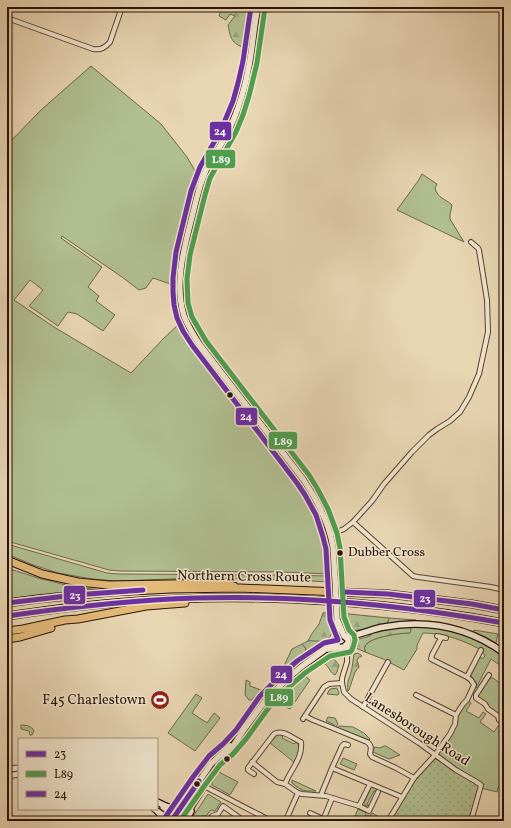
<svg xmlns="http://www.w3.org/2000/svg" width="511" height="828" font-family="Vollkorn,serif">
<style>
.grass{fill:#b0be90;stroke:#6c684b}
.forest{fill:url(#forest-firs);stroke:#6c684b}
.park{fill:url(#park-dots);stroke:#6c684b}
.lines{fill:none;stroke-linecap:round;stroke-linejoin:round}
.minor-casing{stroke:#584331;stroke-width:6}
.tertiary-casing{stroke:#584331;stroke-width:7}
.secondary-casing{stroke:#281206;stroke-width:8}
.motorway-casing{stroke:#281206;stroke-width:9}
.minor{stroke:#f0e4cd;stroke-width:4}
.tertiary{stroke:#f0e4cd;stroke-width:5}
.secondary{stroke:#f0e4cd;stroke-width:5.5}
.motorway{stroke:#e4ba79;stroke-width:7}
.secondary-bridge-casing{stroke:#281206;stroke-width:8;stroke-linecap:butt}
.secondary-bridge{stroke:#f0e4cd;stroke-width:5.5}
.bus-1-casing{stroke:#f0e4cd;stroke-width:8}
.bus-2-casing{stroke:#f0e4cd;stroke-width:8}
.bus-3-casing{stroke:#f0e4cd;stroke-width:8}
.bus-1{stroke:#6c30a1;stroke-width:5}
.bus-2{stroke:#4f9d4d;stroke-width:5}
.bus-3{stroke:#6c30a1;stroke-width:5}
.bus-dot{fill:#281206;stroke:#f0e4cd;stroke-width:1.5}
.labels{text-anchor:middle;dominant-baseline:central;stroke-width:3;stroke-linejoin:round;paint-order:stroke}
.bus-label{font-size:13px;fill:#281206;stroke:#f0e4cd;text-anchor:start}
.street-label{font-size:14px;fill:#281206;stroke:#f0e4cd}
.poi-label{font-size:14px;fill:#281206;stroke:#f0e4cd;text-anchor:end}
.line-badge{stroke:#f0e4cd;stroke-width:1.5}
.badge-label{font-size:11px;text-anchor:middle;font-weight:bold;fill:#fff}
</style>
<defs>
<pattern id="forest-firs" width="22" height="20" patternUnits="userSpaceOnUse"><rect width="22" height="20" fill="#b0be90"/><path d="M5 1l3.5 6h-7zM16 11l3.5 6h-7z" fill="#97a27b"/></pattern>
<pattern id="park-dots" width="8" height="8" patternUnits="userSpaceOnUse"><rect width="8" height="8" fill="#b0be90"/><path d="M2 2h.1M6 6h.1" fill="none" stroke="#97a27b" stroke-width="1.8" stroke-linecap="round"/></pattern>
</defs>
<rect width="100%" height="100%" fill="#e8d5b2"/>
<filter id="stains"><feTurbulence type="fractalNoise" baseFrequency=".005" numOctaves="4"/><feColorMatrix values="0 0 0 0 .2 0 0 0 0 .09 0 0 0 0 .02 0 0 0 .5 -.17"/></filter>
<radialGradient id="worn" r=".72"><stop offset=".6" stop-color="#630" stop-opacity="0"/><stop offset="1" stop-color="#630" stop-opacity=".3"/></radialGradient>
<!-- grass -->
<g class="grass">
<polygon points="91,66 161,124 187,157 198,176 190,214 179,287 153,278 146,288 139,290 122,277 62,236 61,238 102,267 88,287 99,296 96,301 115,315 103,331 77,314 68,312 58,326 29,306 43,290 30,280 14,300 54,327 131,373 163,339 180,323 210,368 264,430 305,485 316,503 324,526 330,557 331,574 281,572 119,571 109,570 7,541 7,145 41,110"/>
<path d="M 422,174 L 437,184 L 435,188 C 438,199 445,198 452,205 L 450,215 L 450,219 L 464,242 L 397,210 L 418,181 Z"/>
<polygon points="7,544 107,573 118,574 279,575 329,576 330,582 292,580 199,578 117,581 92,579 58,573 33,565 7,554"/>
<polygon points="7,568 38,578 74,587 101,590 55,593 7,599"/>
<polygon points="389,618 416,620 391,623 387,624"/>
<path d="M 408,626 C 448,627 471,634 504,657 L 504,668 L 491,659 L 476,688 L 476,682 L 471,676 L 471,675 L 479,659 L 480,658 L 483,658 L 485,656 L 483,652 L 483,651 C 465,641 445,633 423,633 L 417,645 L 417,649 L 404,670 L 383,659 L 365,652 C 365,649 364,648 365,646 C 369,637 400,633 409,633 Z"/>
<polygon points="474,630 498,634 496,643 486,637 473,632"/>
<polygon points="312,640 325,641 305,652 306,649 302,644 308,641"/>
<polygon points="306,677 310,680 290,709 277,703 292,688"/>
<polygon points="490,678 493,678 501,684 504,679 504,723 478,697 477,694 487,679"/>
<polygon points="246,680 250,682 250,686 261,690 252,700 249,700 245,695"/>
<polygon points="337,688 339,693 338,695 327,694 330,689"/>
<polygon points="196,694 202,698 192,713 207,723 214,713 220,718 195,751 168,733"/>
<polygon points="467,700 471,703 466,711 479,718 483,712 486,714 480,722 494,732 498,726 502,729 504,726 504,739 503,741 504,742 504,788 498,787 497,792 481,788 481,785 435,755 450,734 456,715"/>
<polygon points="328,717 335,718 338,724 336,727 333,725 333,724 326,721"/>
<path d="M 21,725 C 26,725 32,726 34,731 L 32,735 L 30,735 L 29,731 L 21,729 Z"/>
<polygon points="339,726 353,727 364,733 370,739 369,740 338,728"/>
<path d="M 278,734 L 283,735 L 282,738 L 294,744 L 296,742 C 302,746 299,757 295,763 L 270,743 Z"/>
<polygon points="384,746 386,746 400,755 389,759 373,752 374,748 375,747 380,748"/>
<polygon points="343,758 357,764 354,770 340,764"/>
<polygon points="219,772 238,782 230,795 212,785 212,781"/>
<path d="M 292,780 L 316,791 C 303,791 303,792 292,783 Z"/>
<polygon points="373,787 377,789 376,792 374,791 367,804 369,805 367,806 365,805 364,803 371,788"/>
<polygon points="208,794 221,802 215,811 211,810 206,816 201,816 198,821 192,821 192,818"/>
<polygon points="358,809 365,812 366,814 362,821 353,821"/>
<polygon points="372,813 383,819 382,821 373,821 366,817 367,815 370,816"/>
</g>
<!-- forest -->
<g class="forest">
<path d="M 222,7 L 253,7 L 248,20 L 245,48 C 231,43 231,39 228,25 L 235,16 L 230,14 L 226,20 L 219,16 Z"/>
<path d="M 341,611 L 349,614 L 389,618 L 387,624 C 370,626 339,643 341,611 Z"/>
<path d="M 327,612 L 333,613 C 333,622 335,637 324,641 C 319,642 313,640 308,641 L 311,635 L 319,624 L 323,613 Z"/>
<path d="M 408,626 L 410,627 L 411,630 L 410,633 C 401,633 369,637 365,646 C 364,648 365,649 365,652 L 358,649 L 355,647 L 356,641 L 359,639 L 367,637 L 373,633 L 385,630 Z"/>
<polygon points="302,644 306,649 305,652 290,666 282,677 279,676 292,649"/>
<path d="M 358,653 L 362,656 L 361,657 L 359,657 L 357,660 L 359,667 L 355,672 L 349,690 L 348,691 C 346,681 351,676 352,668 C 353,663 353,659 354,654 Z"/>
<path d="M 328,656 C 333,656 336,662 339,665 L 337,672 L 335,675 C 329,672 329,665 323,663 L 307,676 C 301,677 299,680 295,685 C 292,688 288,690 284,693 C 277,700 271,708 266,717 L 264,717 L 255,727 L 253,726 L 271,702 L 273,702 C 287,687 309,661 328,656 Z"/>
</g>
<!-- park -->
<polygon class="park" points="436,759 459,774 478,785 479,788 472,809 469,821 390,821 416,779 433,760"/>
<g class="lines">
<!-- minor casing -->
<g class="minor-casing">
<g id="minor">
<path d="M 7,18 L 93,49 C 101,50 105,48 110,42 L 122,7"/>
<polyline points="353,522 413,576 418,577 491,587 504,590"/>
<polyline points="330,535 344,529 353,522 372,501 384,484 412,452 429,435 437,429 450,421 460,412 469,397 479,374 488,332 487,300 479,250 478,248 471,242"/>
<polyline points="437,636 446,638"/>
<polyline points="441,638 432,655 431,659 467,677 471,680 474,685 467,700 463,704 456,715"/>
<polyline points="347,645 347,662 342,678 342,683 344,692 351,699 419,743 456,770 475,781 481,785 480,789 471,821"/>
<polyline points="489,675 476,695 476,698 485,704 488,709 498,716 499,720 504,723"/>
<polyline points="467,677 481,650"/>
<polyline points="363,707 388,662"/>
<path d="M 305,716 L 313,720 L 367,742 C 372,745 371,749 370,754 L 372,757 L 396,768 L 414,778"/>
<polyline points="303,719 324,687 329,684 342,683"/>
<polyline points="252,762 277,782 285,784 298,793 302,794 326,796 359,806 370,784"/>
<polyline points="332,768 402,797"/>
<path d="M 254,774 L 248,770 L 248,768 L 274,734 C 283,729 292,738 301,742 C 303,759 290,770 285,784"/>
<polyline points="204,786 271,821"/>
<polyline points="321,795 332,768 342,746 344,744 348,745"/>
<polyline points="359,806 369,811 378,792"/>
<polyline points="310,813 321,818 324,818 332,798"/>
<polyline points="209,821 212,816 218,814 223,806 244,821"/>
<polyline points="257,821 260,815"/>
<polyline points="286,821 289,813 298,793"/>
<polyline points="388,821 414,778 435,755 450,734 455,724 456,715 416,695"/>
</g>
</g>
<!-- tertiary casing -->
<g class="tertiary-casing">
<g id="tertiary">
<polyline points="7,769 19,768"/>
<polyline points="7,776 19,774"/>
<polyline points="163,807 176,815 180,821"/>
<polyline points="154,809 166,817 175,821"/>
</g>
</g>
<!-- secondary casing -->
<g class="secondary-casing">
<g id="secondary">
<path d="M 258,7 C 253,28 253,49 248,70 C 246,83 242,96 238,108 C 234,119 229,131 223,141 C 217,151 211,160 206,170 C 199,185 196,201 192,217 C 184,248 174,284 184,316 C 188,326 194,336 200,345 L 303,479 C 317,500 329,522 333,547 C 334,557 334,568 335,578"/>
<path d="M 337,623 C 337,628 336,640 337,644"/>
<path d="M 346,636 C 359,636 371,629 384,627 C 428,619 468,627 504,653"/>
<polyline points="328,649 344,647 348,643 348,639 344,636 337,619"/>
<path d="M 157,802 C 166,806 174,812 182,804"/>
<polyline points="158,812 164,818 165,821"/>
<polyline points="172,821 211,764 230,746"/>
<polyline points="182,821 204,786 227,755 245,728 265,701 286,680 301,667 337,641"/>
<polyline points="189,821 188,817 191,811"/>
</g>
</g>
<!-- motorway casing -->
<g class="motorway-casing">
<g id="motorway">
<polyline points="7,560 42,574 78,582 109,585 225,583 234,586"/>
<polyline points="7,603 38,599 111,592 171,589 240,588 388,594 472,604 504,610"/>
<path d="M 7,616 C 90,603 176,596 260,598 C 342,600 424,608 504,623"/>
<polyline points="7,631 23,629 65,620 78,619 146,606 185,603"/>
<polyline points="7,639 20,637 51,628"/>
</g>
</g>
<!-- minor -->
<use href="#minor" class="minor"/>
<!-- tertiary -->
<use href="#tertiary" class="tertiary"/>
<!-- secondary -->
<use href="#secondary" class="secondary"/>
<!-- motorway -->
<use href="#motorway" class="motorway"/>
<!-- secondary-bridge casing -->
<g class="secondary-bridge-casing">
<polyline id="secondary-bridge" points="335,578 337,619"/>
</g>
<!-- secondary-bridge -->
<use href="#secondary-bridge" class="secondary-bridge"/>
<!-- bus-1 casing -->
<g class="bus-1-casing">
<g id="bus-1">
<polyline points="345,592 388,594 472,604 504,610"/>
<polyline points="7,603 75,595 143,590"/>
<path d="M 7,616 C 70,607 133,600 197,598 C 300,595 403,605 504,623"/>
<polyline points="175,821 172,820 199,781"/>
</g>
</g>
<!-- bus-2 casing -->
<g class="bus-2-casing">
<polyline id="bus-2" points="180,821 205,785 220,765 233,754 246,739 270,706 291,685 305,673 330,656 350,652 352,650 354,644 355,640 354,635 349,630 344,617 340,548 337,533 328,509 317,488 309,475 206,341 192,317 188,303 187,279 190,255 205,195 210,178 236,132 243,115 249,96 257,63 265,8"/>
</g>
<!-- bus-3 casing -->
<g class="bus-3-casing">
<polyline id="bus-3" points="165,821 166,816 193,777 209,756 223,744 236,730 260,696 281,675 297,661 324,643 338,640 330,620 326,549 323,537 316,515 305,495 297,483 192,345 183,331 177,318 174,305 173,292 173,278 176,252 191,191 200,167 221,130 233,101 238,83 243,61 251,7"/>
</g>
<!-- bus-1 -->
<use href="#bus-1" class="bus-1"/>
<!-- bus-2 -->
<use href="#bus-2" class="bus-2"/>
<!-- bus-3 -->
<use href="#bus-3" class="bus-3"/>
</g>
<!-- icons -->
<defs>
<g id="stadium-disc" transform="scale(1)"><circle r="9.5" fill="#8f2418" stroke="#f0e4cd"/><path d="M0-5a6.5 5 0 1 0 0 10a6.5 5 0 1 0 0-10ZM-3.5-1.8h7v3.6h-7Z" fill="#fff"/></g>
</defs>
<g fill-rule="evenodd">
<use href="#stadium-disc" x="160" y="700"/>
</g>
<!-- markers -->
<g class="bus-dot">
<circle cx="230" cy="395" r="3.5"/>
<circle cx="340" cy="553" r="3.5"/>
<circle cx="227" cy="759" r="3.5"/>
<circle cx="197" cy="784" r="3.5"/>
</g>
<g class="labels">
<!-- bus labels -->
<g class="bus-label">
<text x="348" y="553">Dubber Cross</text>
</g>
<!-- street labels -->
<g class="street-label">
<text transform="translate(244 577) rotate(1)">Northern Cross Route</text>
<text transform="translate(417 730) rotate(33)">Lanesborough Road</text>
</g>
<!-- poi labels -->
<g class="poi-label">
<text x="146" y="700">F45 Charlestown</text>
</g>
</g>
<g class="line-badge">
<rect x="209" y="121" width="23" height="20" rx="4" fill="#6c30a1"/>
<rect x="205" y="149" width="31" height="20" rx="4" fill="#4f9d4d"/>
<rect x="235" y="407" width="23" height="19" rx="4" fill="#6c30a1"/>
<rect x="268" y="431" width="30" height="19" rx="4" fill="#4f9d4d"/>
<rect x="63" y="585" width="23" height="20" rx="4" fill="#6c30a1"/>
<rect x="413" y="589" width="23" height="19" rx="4" fill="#6c30a1"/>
<rect x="270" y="665" width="23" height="19" rx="4" fill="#6c30a1"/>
<rect x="264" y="688" width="30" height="19" rx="4" fill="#4f9d4d"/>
</g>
<g class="badge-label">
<text x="220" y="135">24</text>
<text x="221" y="163">L89</text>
<text x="246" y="420">24</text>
<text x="283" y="445">L89</text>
<text x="75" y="599">23</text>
<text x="425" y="602">23</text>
<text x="281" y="678">24</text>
<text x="279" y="701">L89</text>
</g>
<!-- margin -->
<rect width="511" height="828" fill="none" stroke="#e8d5b2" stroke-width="24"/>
<rect x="8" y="8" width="495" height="812" fill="none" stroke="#281206" stroke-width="2"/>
<rect x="12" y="12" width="487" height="804" fill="none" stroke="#281206"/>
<!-- legend -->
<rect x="18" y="738" width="140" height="72" fill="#f0e4cd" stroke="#a0907d"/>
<rect x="26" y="751" width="20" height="6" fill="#6c30a1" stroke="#a0907d"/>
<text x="54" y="758" font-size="12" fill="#281206">23</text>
<rect x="26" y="771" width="20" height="6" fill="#4f9d4d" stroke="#a0907d"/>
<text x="54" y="778" font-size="12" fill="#281206">L89</text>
<rect x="26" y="791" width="20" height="6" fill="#6c30a1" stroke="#a0907d"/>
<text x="54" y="798" font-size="12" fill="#281206">24</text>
<rect width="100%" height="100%" filter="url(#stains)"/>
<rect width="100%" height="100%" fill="url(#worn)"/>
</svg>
